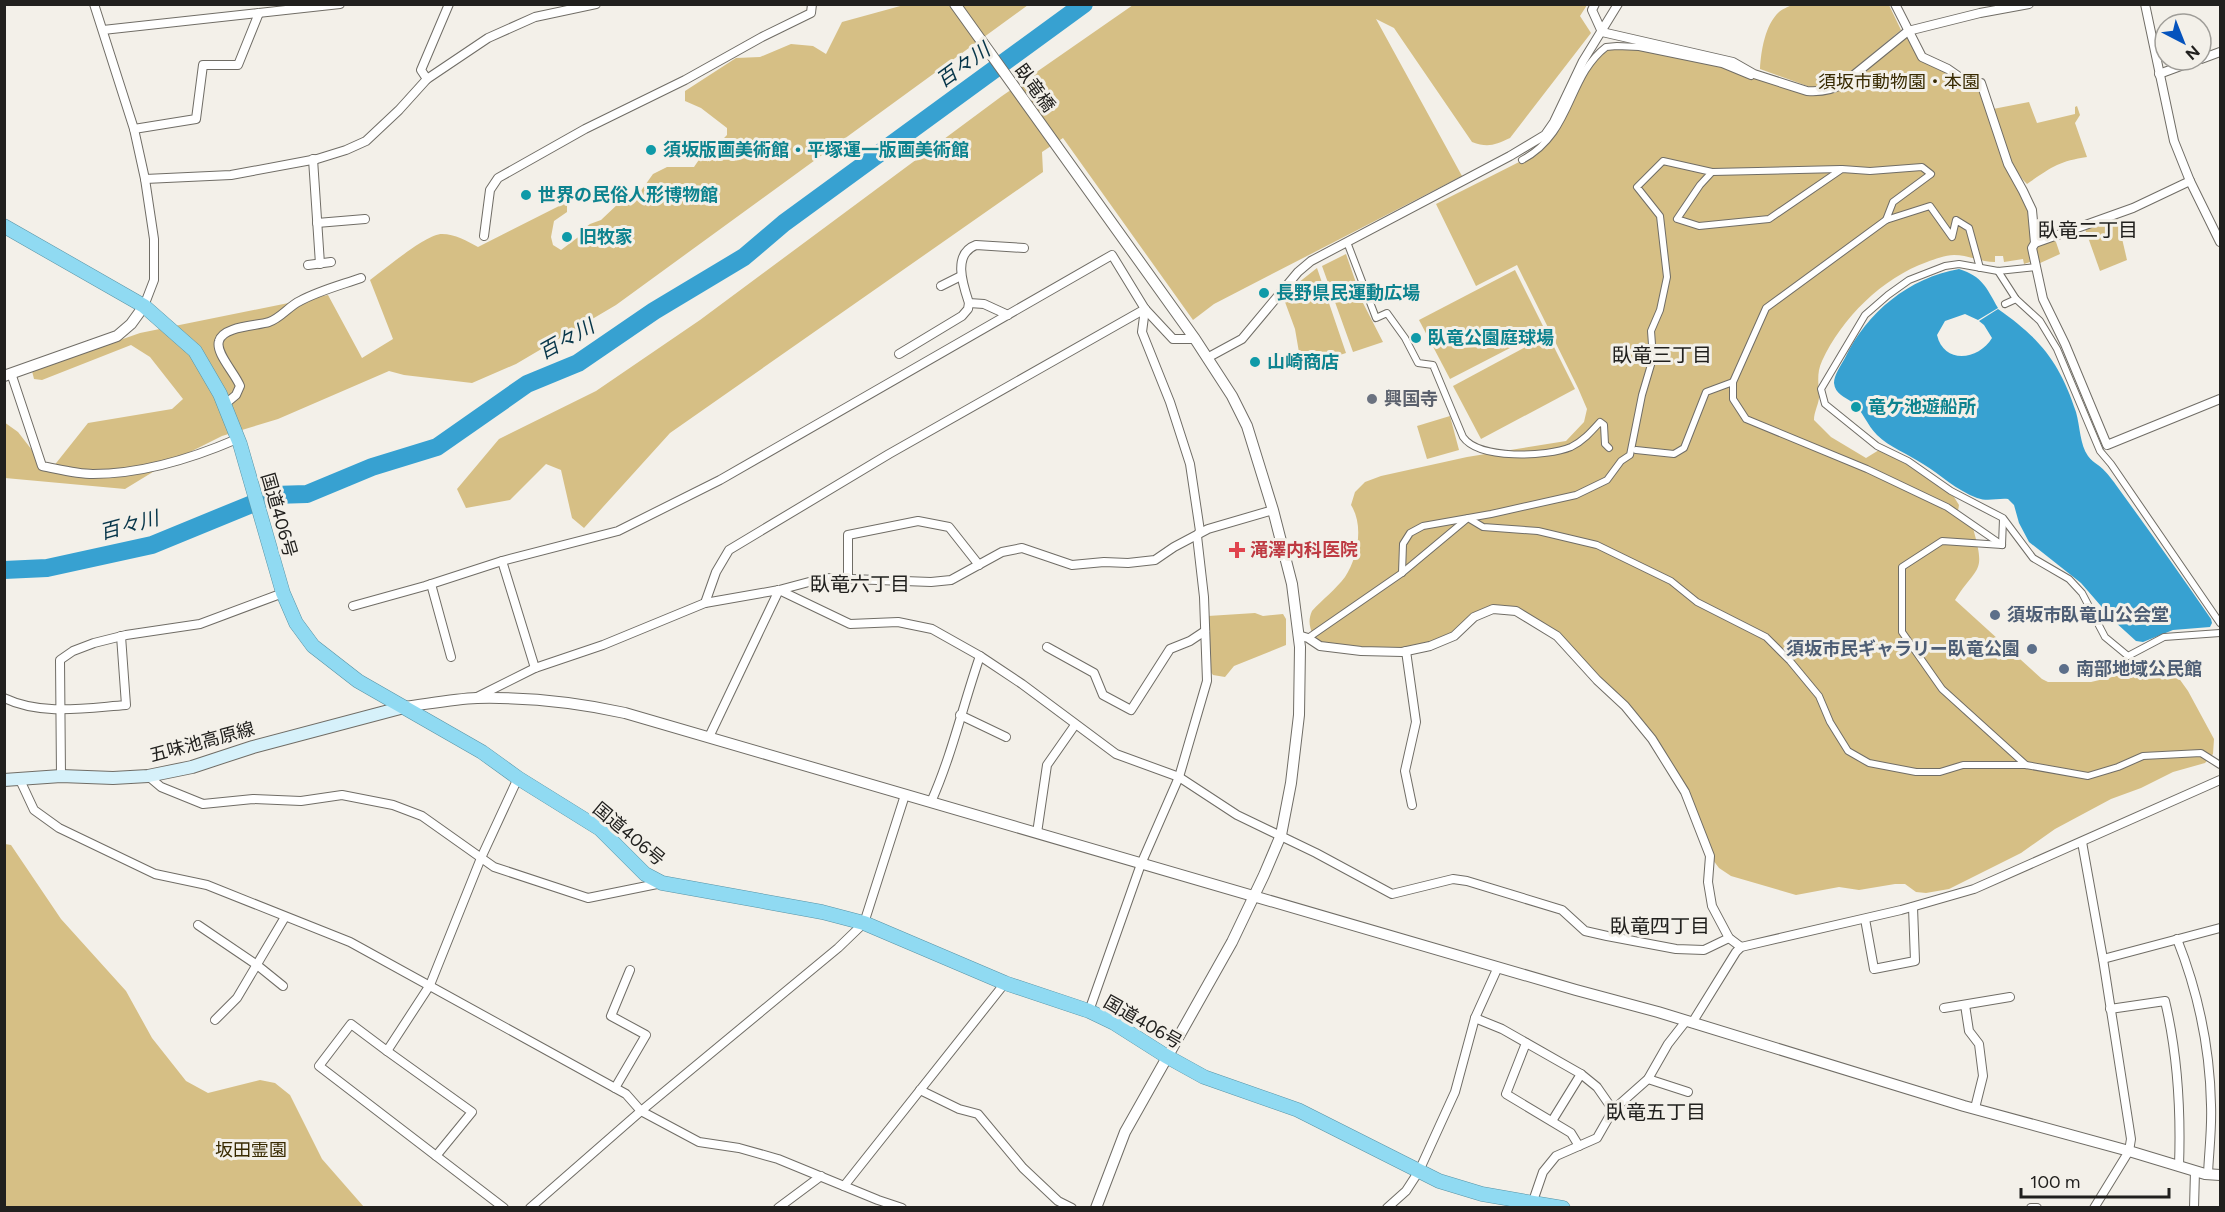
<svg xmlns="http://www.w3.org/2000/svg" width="2225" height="1212" font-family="Figtree,'Noto Sans JP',sans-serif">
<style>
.green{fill:#d6bf85}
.water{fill:#37a1d1}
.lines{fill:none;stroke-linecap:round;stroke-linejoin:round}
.river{stroke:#37a1d1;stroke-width:18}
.pedestrian-casing{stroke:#706d66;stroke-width:8}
.minor-casing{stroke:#706d66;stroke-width:10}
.tertiary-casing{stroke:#706d66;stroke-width:12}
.secondary-casing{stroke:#706d66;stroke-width:14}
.trunk-casing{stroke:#5893a5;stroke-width:15}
.pedestrian{stroke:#fff;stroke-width:6}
.minor{stroke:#fff;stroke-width:8}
.tertiary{stroke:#fff;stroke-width:10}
.secondary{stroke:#d6f1fa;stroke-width:12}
.trunk{stroke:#90daf2;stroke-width:14}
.culture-dot{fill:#0f9aa8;stroke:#f3f0e9;stroke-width:2}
.worship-dot{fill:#6b7280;stroke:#f3f0e9;stroke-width:2}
.health-dot{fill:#e0444e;stroke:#f3f0e9;stroke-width:2}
.service-dot{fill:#5c6f8a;stroke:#f3f0e9;stroke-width:2}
.labels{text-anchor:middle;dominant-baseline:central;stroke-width:6;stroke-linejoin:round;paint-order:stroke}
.park-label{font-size:18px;fill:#382a01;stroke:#f3f0e9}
.street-label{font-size:18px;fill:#21201e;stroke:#f3f0e9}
.culture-label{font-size:18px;font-weight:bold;fill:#0d838f;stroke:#f3f0e9;text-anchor:start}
.worship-label{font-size:18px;font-weight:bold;fill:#5b616d;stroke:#f3f0e9;text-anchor:start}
.health-label{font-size:18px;font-weight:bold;fill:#be3a42;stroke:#f3f0e9;text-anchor:start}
.service-label{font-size:18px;font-weight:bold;fill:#4e5e75;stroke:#f3f0e9;text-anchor:start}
.water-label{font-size:20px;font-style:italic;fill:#07364a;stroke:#f3f0e9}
.neighbourhood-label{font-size:20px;fill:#21201e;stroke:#f3f0e9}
</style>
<rect width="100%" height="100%" fill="#f3f0e9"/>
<!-- green -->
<g class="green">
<path d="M 904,5 L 1028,5 L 616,305 L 516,364 L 472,383 L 404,375 L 389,371 L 278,419 L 222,436 L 166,464 L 125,489 L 5,478 L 4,422 L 18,432 L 49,472 L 88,423 L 172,409 L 183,399 L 150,357 L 131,345 L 42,380 L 34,379 L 32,371 L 140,333 L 328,295 L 362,358 L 393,339 L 370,280 C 385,269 426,234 442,234 C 455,234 467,241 478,247 L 567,202 L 567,212 L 554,221 L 551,237 L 553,245 L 561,250 L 581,235 L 582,230 L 590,224 L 601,220 L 620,202 L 638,195 L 653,174 L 667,167 L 694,167 L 707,148 L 718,144 L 727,135 L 727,128 L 701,108 L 685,101 L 685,91 L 736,58 L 760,57 L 791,44 L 813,46 L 826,54 L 842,22 Z"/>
<path d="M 1133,5 L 1587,5 L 1580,16 L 1591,33 L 1510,138 C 1495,145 1488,148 1472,142 L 1394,28 L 1376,19 L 1462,176 L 1214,304 L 1193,320 L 1063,138 L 1042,152 L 1043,172 L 670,433 L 584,528 L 572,518 L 561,470 L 546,464 L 510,500 L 466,508 L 457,489 L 499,439 L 596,391 L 700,320 L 1002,96 Z"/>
<path d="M 1792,5 L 1889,5 L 1901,30 L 1836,84 L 1813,88 L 1760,69 C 1761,51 1765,25 1779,12 C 1782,9 1788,7 1792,5 Z"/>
<path d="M 1906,37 L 1909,38 L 1921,60 L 1946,72 L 1962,84 L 1971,88 L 1980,86 L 2029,212 L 2032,241 L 2028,246 L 2030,262 L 2024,264 L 2023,259 L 2004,262 L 2003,256 L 1995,256 L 1995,262 C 1981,262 1968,255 1954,255 C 1945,255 1935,259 1927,262 C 1882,278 1842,318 1822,361 C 1816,374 1819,384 1819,398 C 1818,406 1814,412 1814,420 L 1831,437 L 1866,458 L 1879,450 L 1906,464 L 1954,497 L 1959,505 L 1957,517 L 1973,528 C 1986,575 1978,564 1955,600 L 2042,679 L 2048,682 L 2091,682 L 2150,668 L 2166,668 L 2178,677 L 2188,691 L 2214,739 L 2213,754 L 2205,763 L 2173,772 L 2141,788 L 2111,799 L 2055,829 L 2021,853 L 1949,889 L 1926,893 L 1916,892 L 1905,884 L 1895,884 L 1859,890 L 1839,887 L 1796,895 L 1731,876 L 1719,868 L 1710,856 L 1686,794 L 1652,739 L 1557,636 L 1516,611 L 1493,609 L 1454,636 L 1402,652 L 1320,646 C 1312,635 1306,624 1312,611 C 1322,600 1336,589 1345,577 C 1358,557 1364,525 1351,505 L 1355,492 L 1365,482 L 1381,476 L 1467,457 L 1566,441 L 1584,422 L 1587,409 L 1578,388 L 1517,265 L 1476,286 L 1436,204 L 1537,153 L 1601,51 L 1617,46 L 1715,63 L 1824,93 Z"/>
<path d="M 2029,102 L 2037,123 L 2075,114 L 2075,107 L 2077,106 L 2080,115 L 2075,123 L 2087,157 C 2059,161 2050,168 2027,184 C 2007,164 2001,135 1993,109 Z"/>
<polygon points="2117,217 2127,260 2100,271 2085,229"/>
<polygon points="2055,239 2060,254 2038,264 2035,246"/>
<polygon points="1346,254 1363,303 1383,342 1353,352 1322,266"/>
<polygon points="1317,268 1346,353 1306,366 1301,364 1295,329 1285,302 1298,283"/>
<polygon points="1515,270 1545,330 1450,379 1419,320"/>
<polygon points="1548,335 1575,389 1481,439 1453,386"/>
<polygon points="1450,416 1459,450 1427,459 1417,426"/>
<polygon points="1255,613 1263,616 1283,614 1286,619 1286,645 1234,666 1225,677 1213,675 1210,671 1208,616"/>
<polygon points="5,844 11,845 61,919 126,991 152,1038 186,1081 208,1093 260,1080 275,1083 290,1095 322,1159 364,1207 5,1207"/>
</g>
<!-- water -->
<path class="water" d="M 1959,269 C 1983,277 1986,287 1998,308 L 1978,320 L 1965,314 L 1945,321 L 1937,335 C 1944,365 1979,360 1992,338 L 1984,325 L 1979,321 L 1998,309 C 2041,339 2060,363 2076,412 C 2080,426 2080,445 2088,456 C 2091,460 2094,462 2098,465 C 2105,470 2111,478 2116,485 C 2148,529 2180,574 2211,619 L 2212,623 L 2210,627 L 2173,630 L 2143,642 L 2136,641 L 2114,621 L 2081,583 L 2029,542 L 2019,523 L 2014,505 L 2008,499 C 1997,498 1988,502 1977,498 C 1956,490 1941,475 1923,464 C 1908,454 1889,447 1877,435 C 1867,425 1863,411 1852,402 C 1845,397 1835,394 1834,383 C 1834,375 1841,365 1845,358 C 1867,312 1909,278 1959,269 Z"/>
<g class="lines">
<!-- river -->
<polyline class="river" points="4,570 47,568 152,545 274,495 307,494 372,467 437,447 527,384 578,363 654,311 744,257 784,223 1084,4"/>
<!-- pedestrian casing -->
<g class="pedestrian-casing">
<g id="pedestrian">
<path d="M 1522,160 C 1573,133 1567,77 1606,47 L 1617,46 L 1639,47 L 1722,64 L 1751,76"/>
<polyline points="1712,172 1841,169"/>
<path d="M 1347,242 L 1376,318 L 1387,313 L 1405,338 L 1418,363 L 1433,365 L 1463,437 C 1479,460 1547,457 1571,447 C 1583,441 1591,432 1600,422 L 1604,425 L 1605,444 L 1609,448"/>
<polyline points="2036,267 1998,271 1959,264 1945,266 1909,280 1888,295 1865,315 1821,389 1825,404 1877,446 1908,461 1951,491 2003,518 2033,558 2069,579 2082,593 2105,637 2128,656 2164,637 2220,633"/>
<polyline points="1998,271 2016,299 2040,321 2057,349 2100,451 2111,464 2220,623"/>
<polyline points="2005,304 2016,299"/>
<polyline points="1733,382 1766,308 1886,220"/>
<polyline points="1636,450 1674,454 1684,448 1706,392 1733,382 1733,399 1746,419 1867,469 1947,507 2002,545"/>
<polyline points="2002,545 1942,541 1902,567 1902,632 1942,689 2026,765"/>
<polyline points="2002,545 2003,519"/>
<polyline points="1402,573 1403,544 1410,533 1423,526 1491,514 1576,495 1607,480 1621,461 1630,455 1642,395 1653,358 1651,331 1660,310 1667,277 1660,216 1637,187 1663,161 1712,172 1700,185 1677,219 1699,226 1769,219 1842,169 1870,171 1922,167 1931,174 1893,202 1886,220 1930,206 1952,237 1956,220 1969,228 1980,268"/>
<polyline points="1308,638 1402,573 1468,518 1483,527 1538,531 1597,545 1671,581 1697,602 1766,637 1790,661 1819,696 1830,722 1848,751 1869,763 1916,772 1940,772 1963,765 2026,765 2088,776 2118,767 2143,756 2201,753 2220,765"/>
</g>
</g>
<!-- minor casing -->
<g class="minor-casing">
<g id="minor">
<polyline points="94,4 134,129 145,179 154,239 154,280 144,306"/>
<path d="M 1595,4 L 1592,10 L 1602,32 L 1733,62 L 1754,74 L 1807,91 C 1821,92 1833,90 1844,83 L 1908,31 L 1980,13 L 2029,4"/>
<polyline points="1895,4 1922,57 1948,69 1971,85 1981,83 2008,164 2023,191 2032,210 2035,243 2032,248 2043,299 2065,344 2107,445 2220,399"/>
<polyline points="2145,4 2174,141 2190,181 2220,242"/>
<polyline points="103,30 340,4"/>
<polyline points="2201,59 2220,52"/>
<polyline points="2159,74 2197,60"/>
<polyline points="427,79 421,70 449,4"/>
<polyline points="134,129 196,119 203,65 238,65 259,13"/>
<polyline points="313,159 320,264"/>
<polyline points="145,179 231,175 317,159 346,150 366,141 399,110 427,79 488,38 535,17 596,4"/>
<polyline points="317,223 365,219"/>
<polyline points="484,236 490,190 498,178 585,129 685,80 762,37 811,13 812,4"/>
<polyline points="2035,243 2133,208 2190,181"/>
<polyline points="308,265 331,262"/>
<polyline points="941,286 961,276"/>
<path d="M 1008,315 L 984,304 L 969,303 C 963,285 952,254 976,245 L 1024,248"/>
<polyline points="899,354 962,316 968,309 969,303"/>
<polyline points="1207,358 1242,339 1298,272 1311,261 1510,156 1545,135 1554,122 1583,61 1618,4"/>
<path d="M 11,373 L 42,466 C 58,469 76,474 93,474 C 142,474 193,458 237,439"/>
<path d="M 224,405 L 236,395 L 240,386 C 235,373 215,353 219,341 C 223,326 257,326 269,322 C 281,318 289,306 300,301 C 318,291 341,285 361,278"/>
<polyline points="502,561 535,668"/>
<polyline points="848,578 848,535 918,521 949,527 979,565"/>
<polyline points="431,584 451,657"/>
<polyline points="779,590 850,624 898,622 932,629 980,656 1022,684 1116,754 1179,777 1237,815 1316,853 1392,894 1453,879 1467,881 1562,910 1585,931 1607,936 1676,949 1704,950 1729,938"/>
<polyline points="705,603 716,572 729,550 889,454 1145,309"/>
<polyline points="353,606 425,586 502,561 618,531 720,480 1112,255 1145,309 1173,339 1195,339"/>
<polyline points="1298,635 1308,638 1320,646 1361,651 1402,652 1430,646 1454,636 1474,617 1493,609 1516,611 1557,636 1597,680 1625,706 1652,739 1685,792 1710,856 1708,882 1712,906 1729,938 1741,947"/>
<polyline points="1047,647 1094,673 1103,695 1131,710 1170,649 1190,641 1205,631"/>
<polyline points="1406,651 1416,722 1405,771 1412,805"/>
<polyline points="477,697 535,668 603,645 705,603 779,590 824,578 931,582 951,580 1002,552 1022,548 1072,565 1104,562 1128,563 1155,560 1174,547 1208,529 1273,510"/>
<path d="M 4,698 C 42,716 86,708 126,705 L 121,636"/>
<polyline points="960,715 1006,737"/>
<polyline points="709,737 779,590"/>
<polyline points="61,776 60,660 73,651 94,643 126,635 200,624 283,593"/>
<polyline points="148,776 161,787 203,804 253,799 301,801 342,795 393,805 422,816 494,867 588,898 662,883"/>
<polyline points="20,780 34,810 59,828 155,874 207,885 350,942 626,1094 641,1111 699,1142 739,1148 778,1159 878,1200 902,1208"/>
<path d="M 931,802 C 952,755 963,705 980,656"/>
<polyline points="1037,833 1047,765 1075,725"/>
<polyline points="2082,842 2103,959 2131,1139 2129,1151 2094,1208"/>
<polyline points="1865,919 1874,969 1915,961 1913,907"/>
<polyline points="198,925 257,965 283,986"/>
<path d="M 2177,939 C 2198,992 2210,1048 2211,1105 C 2212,1128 2209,1151 2208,1174"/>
<polyline points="2103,959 2220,928"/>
<polyline points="1965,1005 1969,1031 1979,1044 1983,1076 1975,1108"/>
<polyline points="1944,1008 2010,997"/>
<path d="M 2110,1009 L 2165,1001 C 2178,1056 2181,1110 2179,1166"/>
<polyline points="1089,1011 1141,864 1179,777 1207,681 1204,597 1197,536 1200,531 1190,464 1170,402 1142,332 1145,309"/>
<polyline points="1475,1018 1502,1029 1581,1074 1597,1087 1613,1110"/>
<polyline points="215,1020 237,998 285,917"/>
<polyline points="1692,1023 1736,952 1741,947 1901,910 1974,889 2220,780"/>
<polyline points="1526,1043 1506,1094 1571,1133 1579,1146"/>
<polyline points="387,1051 472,1112 436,1156"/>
<polyline points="1648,1079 1688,1092"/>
<polyline points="615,1088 646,1035 611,1016 630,970"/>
<polyline points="920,1090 959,1109 978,1114 1023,1168 1058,1201 1072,1208"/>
<polyline points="1552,1121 1581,1074"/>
<polyline points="844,1186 1005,983"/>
<polyline points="1533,1201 1543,1172 1556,1156 1597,1138 1613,1110 1648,1079 1668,1044 1686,1021"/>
<polyline points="504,1208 319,1066 351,1024 387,1051 430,985 481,858 518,778"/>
<polyline points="530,1208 641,1111 838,948 864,923 905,795"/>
<polyline points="778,1208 821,1176"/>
<polyline points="1387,1208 1406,1191 1419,1171 1455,1092 1475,1018 1498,967"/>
<polyline points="2031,1208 2037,1208"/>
<polyline points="2194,1208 2195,1171"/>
</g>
</g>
<!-- tertiary casing -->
<g class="tertiary-casing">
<g id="tertiary">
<polyline points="955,4 1195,339 1232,396 1247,426 1273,510 1292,584 1300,647 1299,715 1291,783 1281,835 1264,875 1232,942 1125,1132 1096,1208"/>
<polyline points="4,376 117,336 131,324 144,306"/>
<path d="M 404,707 C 428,704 453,699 477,698 C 527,697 576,702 625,713 L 1576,990 L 1658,1012 L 1964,1106 L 2129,1151 L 2205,1174 L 2220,1175"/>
</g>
</g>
<!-- secondary casing -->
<g class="secondary-casing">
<polyline id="secondary" points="4,780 61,776 113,778 148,776 192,767 253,747 404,707"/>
</g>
<!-- trunk casing -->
<g class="trunk-casing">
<polyline id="trunk" points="4,226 144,306 195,351 220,394 240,444 283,593 296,623 313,646 358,681 482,752 518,778 600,829 645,874 662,883 822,912 864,923 1005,983 1089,1011 1114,1023 1166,1056 1204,1077 1298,1110 1439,1181 1482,1194 1563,1208"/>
</g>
<!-- pedestrian -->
<use href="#pedestrian" class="pedestrian"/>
<!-- minor -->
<use href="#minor" class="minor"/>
<!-- tertiary -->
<use href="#tertiary" class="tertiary"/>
<!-- secondary -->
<use href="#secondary" class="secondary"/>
<!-- trunk -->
<use href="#trunk" class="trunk"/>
</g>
<!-- markers -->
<g class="culture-dot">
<circle cx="651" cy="150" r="6"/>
<circle cx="526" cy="195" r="6"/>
<circle cx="567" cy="237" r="6"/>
<circle cx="1264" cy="293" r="6"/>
<circle cx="1416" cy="338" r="6"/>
<circle cx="1255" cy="362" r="6"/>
<circle cx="1856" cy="407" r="6"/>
</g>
<circle class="worship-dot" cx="1372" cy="399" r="6"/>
<path class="health-dot" d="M1234 541h6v6h6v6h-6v6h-6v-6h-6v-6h6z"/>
<g class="service-dot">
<circle cx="1995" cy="615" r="6"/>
<circle cx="2032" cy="649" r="6"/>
<circle cx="2064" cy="669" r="6"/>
</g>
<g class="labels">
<!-- park labels -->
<g class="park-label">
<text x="1899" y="82">須坂市動物園・本園</text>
<text x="251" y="1150">坂田霊園</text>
</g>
<!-- street labels -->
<g class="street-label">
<text transform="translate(1035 88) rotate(54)">臥竜橋</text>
<text transform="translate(279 515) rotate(74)">国道406号</text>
<text transform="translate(202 742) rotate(-15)">五味池高原線</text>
<text transform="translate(629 834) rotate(40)">国道406号</text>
<text transform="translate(1143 1022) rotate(30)">国道406号</text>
</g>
<!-- culture labels -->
<g class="culture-label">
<text x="663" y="150">須坂版画美術館・平塚運一版画美術館</text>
<text x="538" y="195">世界の民俗人形博物館</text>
<text x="579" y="237">旧牧家</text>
<text x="1276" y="293">長野県民運動広場</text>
<text x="1428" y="338">臥竜公園庭球場</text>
<text x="1267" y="362">山崎商店</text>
<text x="1868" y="407">竜ケ池遊船所</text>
</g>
<!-- worship labels -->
<g class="worship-label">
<text x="1384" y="399">興国寺</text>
</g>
<!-- health labels -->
<g class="health-label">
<text x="1250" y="550">滝澤内科医院</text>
</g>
<!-- service labels -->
<g class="service-label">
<text x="2007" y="615">須坂市臥竜山公会堂</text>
<text x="2020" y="649" text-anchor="end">須坂市民ギャラリー臥竜公園</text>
<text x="2076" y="669">南部地域公民館</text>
</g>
<!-- water labels -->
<g class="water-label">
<text transform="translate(963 65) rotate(-36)">百々川</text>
<text transform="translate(566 339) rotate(-29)">百々川</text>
<text transform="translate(129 525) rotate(-15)">百々川</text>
</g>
<!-- neighbourhood labels -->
<g class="neighbourhood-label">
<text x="2088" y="230">臥竜二丁目</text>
<text x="1662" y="355">臥竜三丁目</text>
<text x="860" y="584">臥竜六丁目</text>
<text x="1660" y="926">臥竜四丁目</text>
<text x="1656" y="1112">臥竜五丁目</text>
</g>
</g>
<!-- border -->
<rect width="2225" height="1212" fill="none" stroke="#21201e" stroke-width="12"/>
<!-- north arrow -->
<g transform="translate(2183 42) rotate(138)"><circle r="28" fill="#f3f0e9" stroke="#9f9d98" stroke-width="1.5"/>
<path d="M0-4.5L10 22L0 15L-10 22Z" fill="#0553bd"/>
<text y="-9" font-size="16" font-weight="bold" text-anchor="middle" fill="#21201e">N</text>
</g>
<!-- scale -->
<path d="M2021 1188v9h148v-9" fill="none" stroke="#21201e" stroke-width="3"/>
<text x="2030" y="1188" font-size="18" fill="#21201e" stroke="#f3f0e9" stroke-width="4.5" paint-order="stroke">100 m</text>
</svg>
